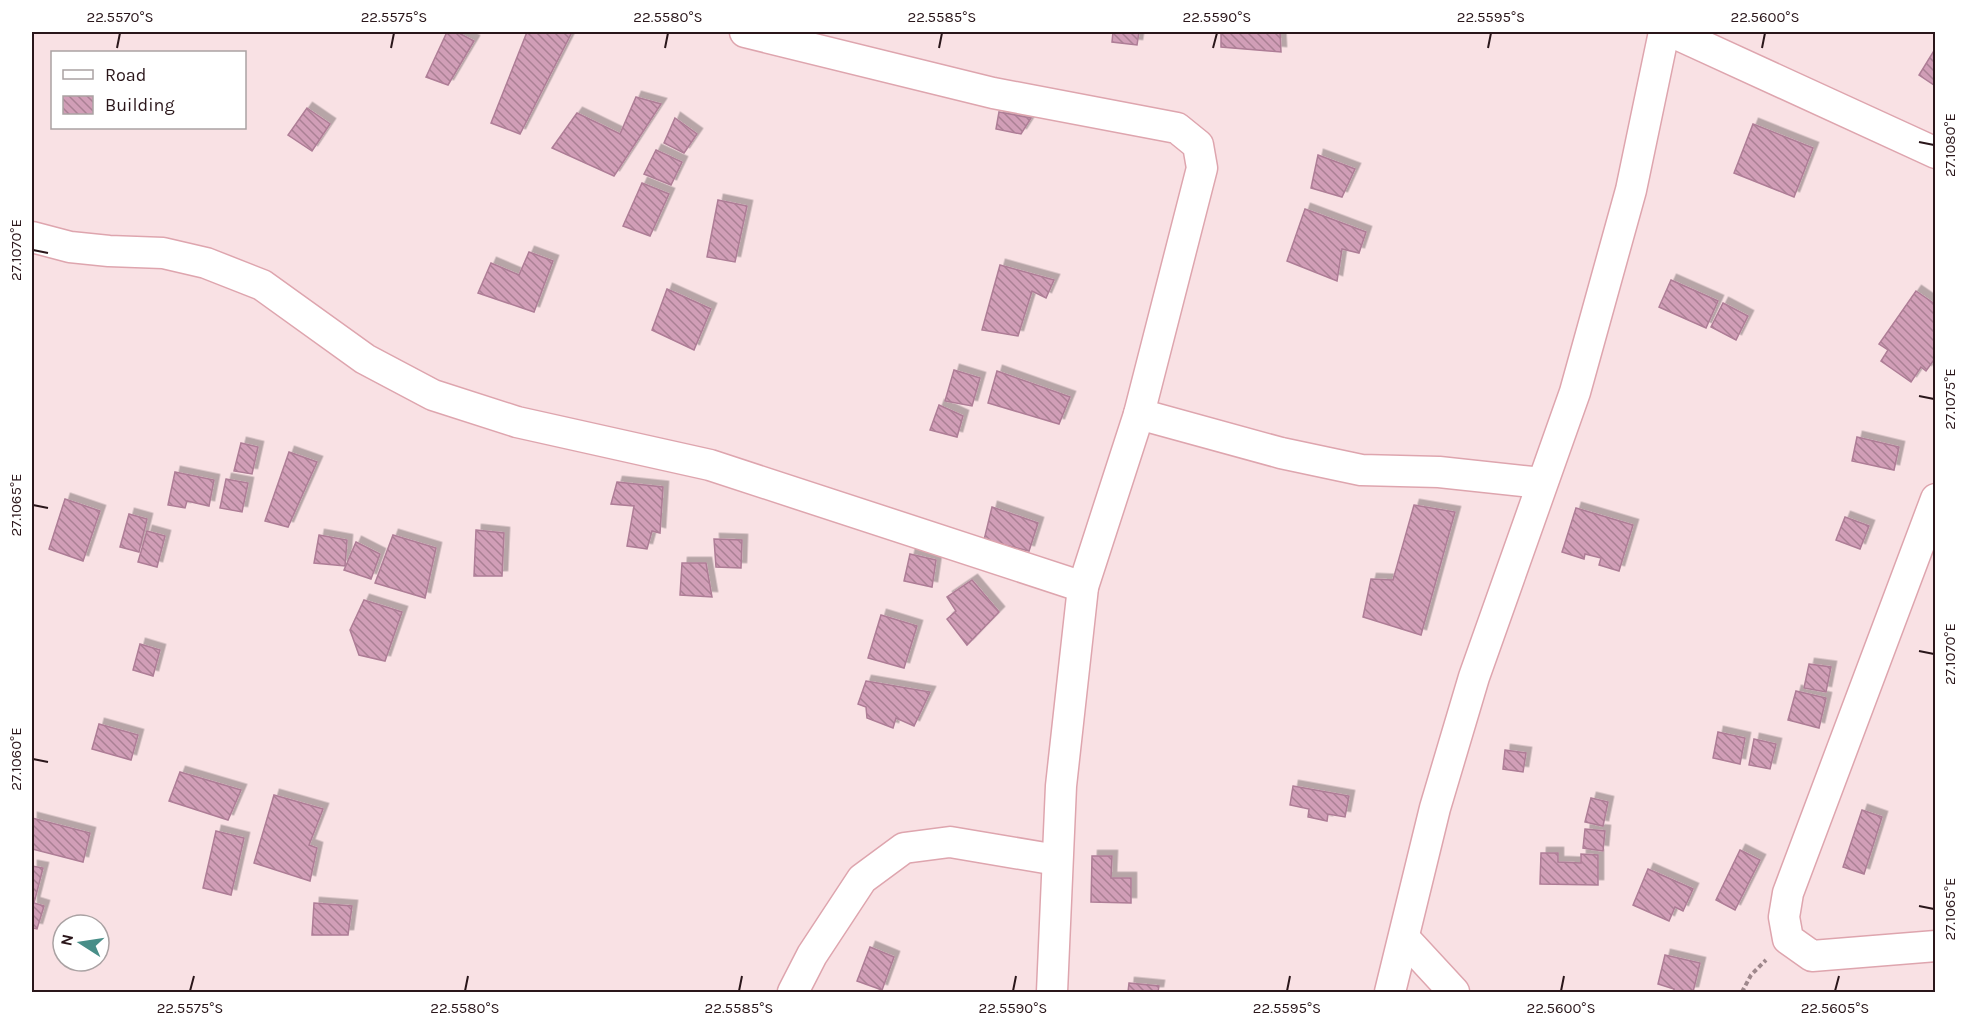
<svg xmlns="http://www.w3.org/2000/svg" width="1967" height="1024" font-family="Karla,sans-serif">
<style>
.building{fill:url(#building-back-hatch);stroke:#ae7d96;stroke-width:1.5;filter:url(#shadow)}
.lines{fill:none;stroke-linecap:round;stroke-linejoin:round}
.street-casing{stroke:#dea5ae;stroke-width:33}
.path{stroke:#9f888c;stroke-width:4;stroke-dasharray:4.5 3;stroke-linecap:butt}
.street{stroke:#fff;stroke-width:30}
.ticks{fill:none;stroke:#2a161a;stroke-width:2}
.neatline{fill:none;stroke:#2a161a;stroke-width:2}
.ticks-label{font-size:15px;text-anchor:middle;fill:#2a161a}
</style>
<defs>
<pattern id="building-back-hatch" width="6" height="6" patternUnits="userSpaceOnUse" patternTransform="scale(1.5)"><rect width="6" height="6" fill="#d19eb7"/><path d="M-1 5l2 2M0 0l6 6M5-1l2 2" fill="none" stroke="#aa8094"/></pattern>
<filter id="shadow"><feDropShadow dx="5.5" dy="-5.5" stdDeviation="0" flood-color="#0004"/></filter>
</defs>
<rect width="100%" height="100%" fill="#f9e1e4"/>
<!-- building -->
<g class="building">
<polygon points="447,32 457,32 474,41 448,85 426,77"/>
<polygon points="527,32 572,32 520,134 491,123"/>
<polygon points="1113,32 1139,32 1137,45 1112,42"/>
<polygon points="1221,32 1280,32 1281,52 1221,47"/>
<polygon points="1935,49 1936,83 1934,85 1919,75"/>
<polygon points="636,97 661,104 614,176 552,148 577,113 620,134"/>
<polygon points="307,108 330,124 312,151 288,135"/>
<polygon points="999,112 1031,118 1021,134 996,129"/>
<polygon points="675,118 697,134 684,153 664,143"/>
<polygon points="1753,124 1813,148 1794,197 1734,173"/>
<polygon points="656,150 682,162 671,185 644,174"/>
<polygon points="1318,155 1355,169 1342,197 1311,188"/>
<polygon points="642,183 669,194 650,236 623,226"/>
<polygon points="718,200 747,206 735,262 707,257"/>
<polygon points="1305,209 1366,232 1359,253 1342,249 1337,281 1287,261"/>
<polygon points="529,252 553,261 534,312 478,293 491,263 519,275"/>
<polygon points="1000,265 1054,280 1046,298 1032,291 1018,336 982,330"/>
<polygon points="1671,280 1718,301 1706,328 1659,307"/>
<polygon points="667,289 711,309 694,350 652,330"/>
<polygon points="1916,291 1936,305 1936,357 1926,371 1921,367 1911,382 1881,361 1888,350 1879,344"/>
<polygon points="1723,303 1748,316 1736,340 1711,327"/>
<polygon points="954,370 980,378 972,406 945,401"/>
<polygon points="997,371 1070,397 1059,424 988,403"/>
<polygon points="939,405 963,416 957,437 930,430"/>
<polygon points="1857,437 1899,447 1894,470 1852,461"/>
<polygon points="241,443 258,447 252,474 234,471"/>
<polygon points="289,452 317,462 288,527 265,521"/>
<polygon points="175,472 214,480 209,506 187,501 185,508 168,505"/>
<polygon points="226,479 248,483 242,512 220,508"/>
<polygon points="617,482 663,487 660,533 652,531 647,549 627,546 634,506 611,504"/>
<polygon points="65,499 100,511 83,561 49,549"/>
<polygon points="1414,505 1455,512 1421,635 1363,617 1371,579 1393,580"/>
<polygon points="992,507 1038,523 1029,551 984,540"/>
<polygon points="1576,508 1633,525 1619,571 1599,565 1601,558 1585,554 1584,559 1562,552"/>
<polygon points="129,514 147,519 139,552 120,547"/>
<polygon points="1845,517 1869,526 1860,549 1836,540"/>
<polygon points="476,530 504,533 502,576 474,576"/>
<polygon points="147,531 165,536 157,567 138,562"/>
<polygon points="319,535 347,540 345,566 314,563"/>
<polygon points="393,535 436,548 425,598 375,583"/>
<polygon points="714,539 742,540 741,568 716,567"/>
<polygon points="356,542 380,554 371,579 344,570"/>
<polygon points="910,554 936,560 932,587 904,581"/>
<polygon points="682,563 706,563 712,597 680,595"/>
<polygon points="972,580 999,612 967,645 947,619 956,611 947,597"/>
<polygon points="364,600 402,612 385,661 359,655 350,630"/>
<polygon points="881,615 917,626 904,668 868,658"/>
<polygon points="140,644 160,650 153,676 133,670"/>
<polygon points="1809,664 1831,667 1826,692 1804,688"/>
<polygon points="866,681 930,692 914,726 896,718 893,728 867,718 866,707 858,704"/>
<polygon points="1796,691 1826,698 1819,728 1788,720"/>
<polygon points="99,724 138,735 131,760 92,749"/>
<polygon points="1718,732 1745,738 1740,764 1713,758"/>
<polygon points="1754,739 1776,744 1770,769 1749,765"/>
<polygon points="1505,750 1526,753 1523,772 1503,769"/>
<polygon points="180,772 241,790 228,820 169,801"/>
<polygon points="1293,786 1349,796 1345,817 1328,814 1327,821 1308,817 1309,809 1290,805"/>
<polygon points="274,795 323,809 309,845 317,848 310,881 254,863"/>
<polygon points="1591,798 1608,802 1603,826 1585,822"/>
<polygon points="1862,810 1882,817 1864,874 1843,867"/>
<polygon points="32,818 90,833 83,862 32,849"/>
<polygon points="1585,829 1605,831 1603,851 1583,848"/>
<polygon points="216,831 244,838 231,895 203,888"/>
<polygon points="1740,850 1760,860 1735,910 1716,900"/>
<polygon points="1541,853 1558,853 1558,862 1581,863 1581,854 1598,855 1598,885 1540,884"/>
<polygon points="1092,856 1112,856 1111,878 1131,878 1131,903 1091,902"/>
<polygon points="32,866 43,868 34,903 44,906 37,929 32,928"/>
<polygon points="1648,869 1693,889 1683,911 1675,907 1669,921 1633,905"/>
<polygon points="314,903 352,906 348,935 312,935"/>
<polygon points="870,947 894,957 882,990 857,981"/>
<polygon points="1665,955 1700,963 1693,992 1673,992 1674,989 1658,984"/>
<polygon points="1129,983 1159,986 1158,992 1128,992"/>
</g>
<g class="lines">
<!-- street casing -->
<g class="street-casing">
<g id="street">
<polyline points="745,32 993,93 1177,128 1198,145 1202,168 1139,414 1083,587 1061,786 1052,992"/>
<polyline points="1672,32 1936,153"/>
<polyline points="32,237 70,247 109,251 163,253 206,263 262,285 365,359 433,395 517,422 710,465 1083,587"/>
<polyline points="1139,414 1281,453 1361,470 1439,472 1542,483"/>
<polyline points="1936,499 1788,893 1784,917 1788,939 1812,956 1936,946"/>
<polyline points="1405,939 1454,992"/>
<polyline points="793,992 812,955 862,879 904,848 950,842 1057,860"/>
<polyline points="1390,992 1435,808 1474,677 1575,392 1631,190 1664,32"/>
</g>
</g>
<!-- path -->
<polyline class="path" points="1742,992 1751,975 1766,960"/>
<!-- street -->
<use href="#street" class="street"/>
</g>
<!-- ticks -->
<path class="ticks" d="M 117,48 L 120,33M 391,48 L 394,33M 665,48 L 668,33M 939,48 L 942,33M 1213,48 L 1217,33M 1488,48 L 1491,33M 1762,48 L 1765,33M 1919,142 L 1934,145M 33,250 L 48,253M 1919,396 L 1934,399M 33,505 L 48,508M 1919,651 L 1934,654M 33,759 L 48,762M 1919,906 L 1934,909M 190,991 L 194,976M 465,991 L 468,976M 739,991 L 742,976M 1013,991 L 1016,976M 1287,991 L 1290,976M 1561,991 L 1564,976M 1835,991 L 1839,976"/>
<!-- border -->
<rect width="1967" height="1024" fill="none" stroke="#ffffff" stroke-width="66"/>
<!-- legend -->
<rect x="51" y="51" width="195" height="78" fill="#ffffff" stroke="#aaa2a3" stroke-width="1.5"/>
<rect x="63" y="70" width="30" height="9" fill="#ffffff" stroke="#aaa2a3" stroke-width="1.5"/>
<text x="105" y="81" font-size="18" fill="#2a161a">Road</text>
<rect x="63" y="96" width="30" height="18" fill="url(#building-back-hatch)" stroke="#aaa2a3" stroke-width="1.5"/>
<text x="105" y="111" font-size="18" fill="#2a161a">Building</text>
<!-- north arrow -->
<g transform="translate(81 943) rotate(282)"><circle r="28" fill="#ffffff" stroke="#aaa2a3" stroke-width="1.5"/>
<path d="M0-4.5L10 22L0 15L-10 22Z" fill="#488e88"/>
<text y="-9" font-size="16" font-weight="bold" text-anchor="middle" fill="#2a161a">N</text>
</g>
<rect x="33" y="33" width="1901" height="958" class="neatline"/>
<g class="ticks-label">
<text x="120" y="22">22.5570°S</text>
<text x="394" y="22">22.5575°S</text>
<text x="668" y="22">22.5580°S</text>
<text x="942" y="22">22.5585°S</text>
<text x="1217" y="22">22.5590°S</text>
<text x="1491" y="22">22.5595°S</text>
<text x="1765" y="22">22.5600°S</text>
<text transform="translate(1950 145) rotate(-90)" y="5">27.1080°E</text>
<text transform="translate(16 250) rotate(-90)" y="5">27.1070°E</text>
<text transform="translate(1950 399) rotate(-90)" y="5">27.1075°E</text>
<text transform="translate(16 505) rotate(-90)" y="5">27.1065°E</text>
<text transform="translate(1950 654) rotate(-90)" y="5">27.1070°E</text>
<text transform="translate(16 759) rotate(-90)" y="5">27.1060°E</text>
<text transform="translate(1950 909) rotate(-90)" y="5">27.1065°E</text>
<text x="190" y="1013">22.5575°S</text>
<text x="465" y="1013">22.5580°S</text>
<text x="739" y="1013">22.5585°S</text>
<text x="1013" y="1013">22.5590°S</text>
<text x="1287" y="1013">22.5595°S</text>
<text x="1561" y="1013">22.5600°S</text>
<text x="1835" y="1013">22.5605°S</text>
</g>
</svg>
